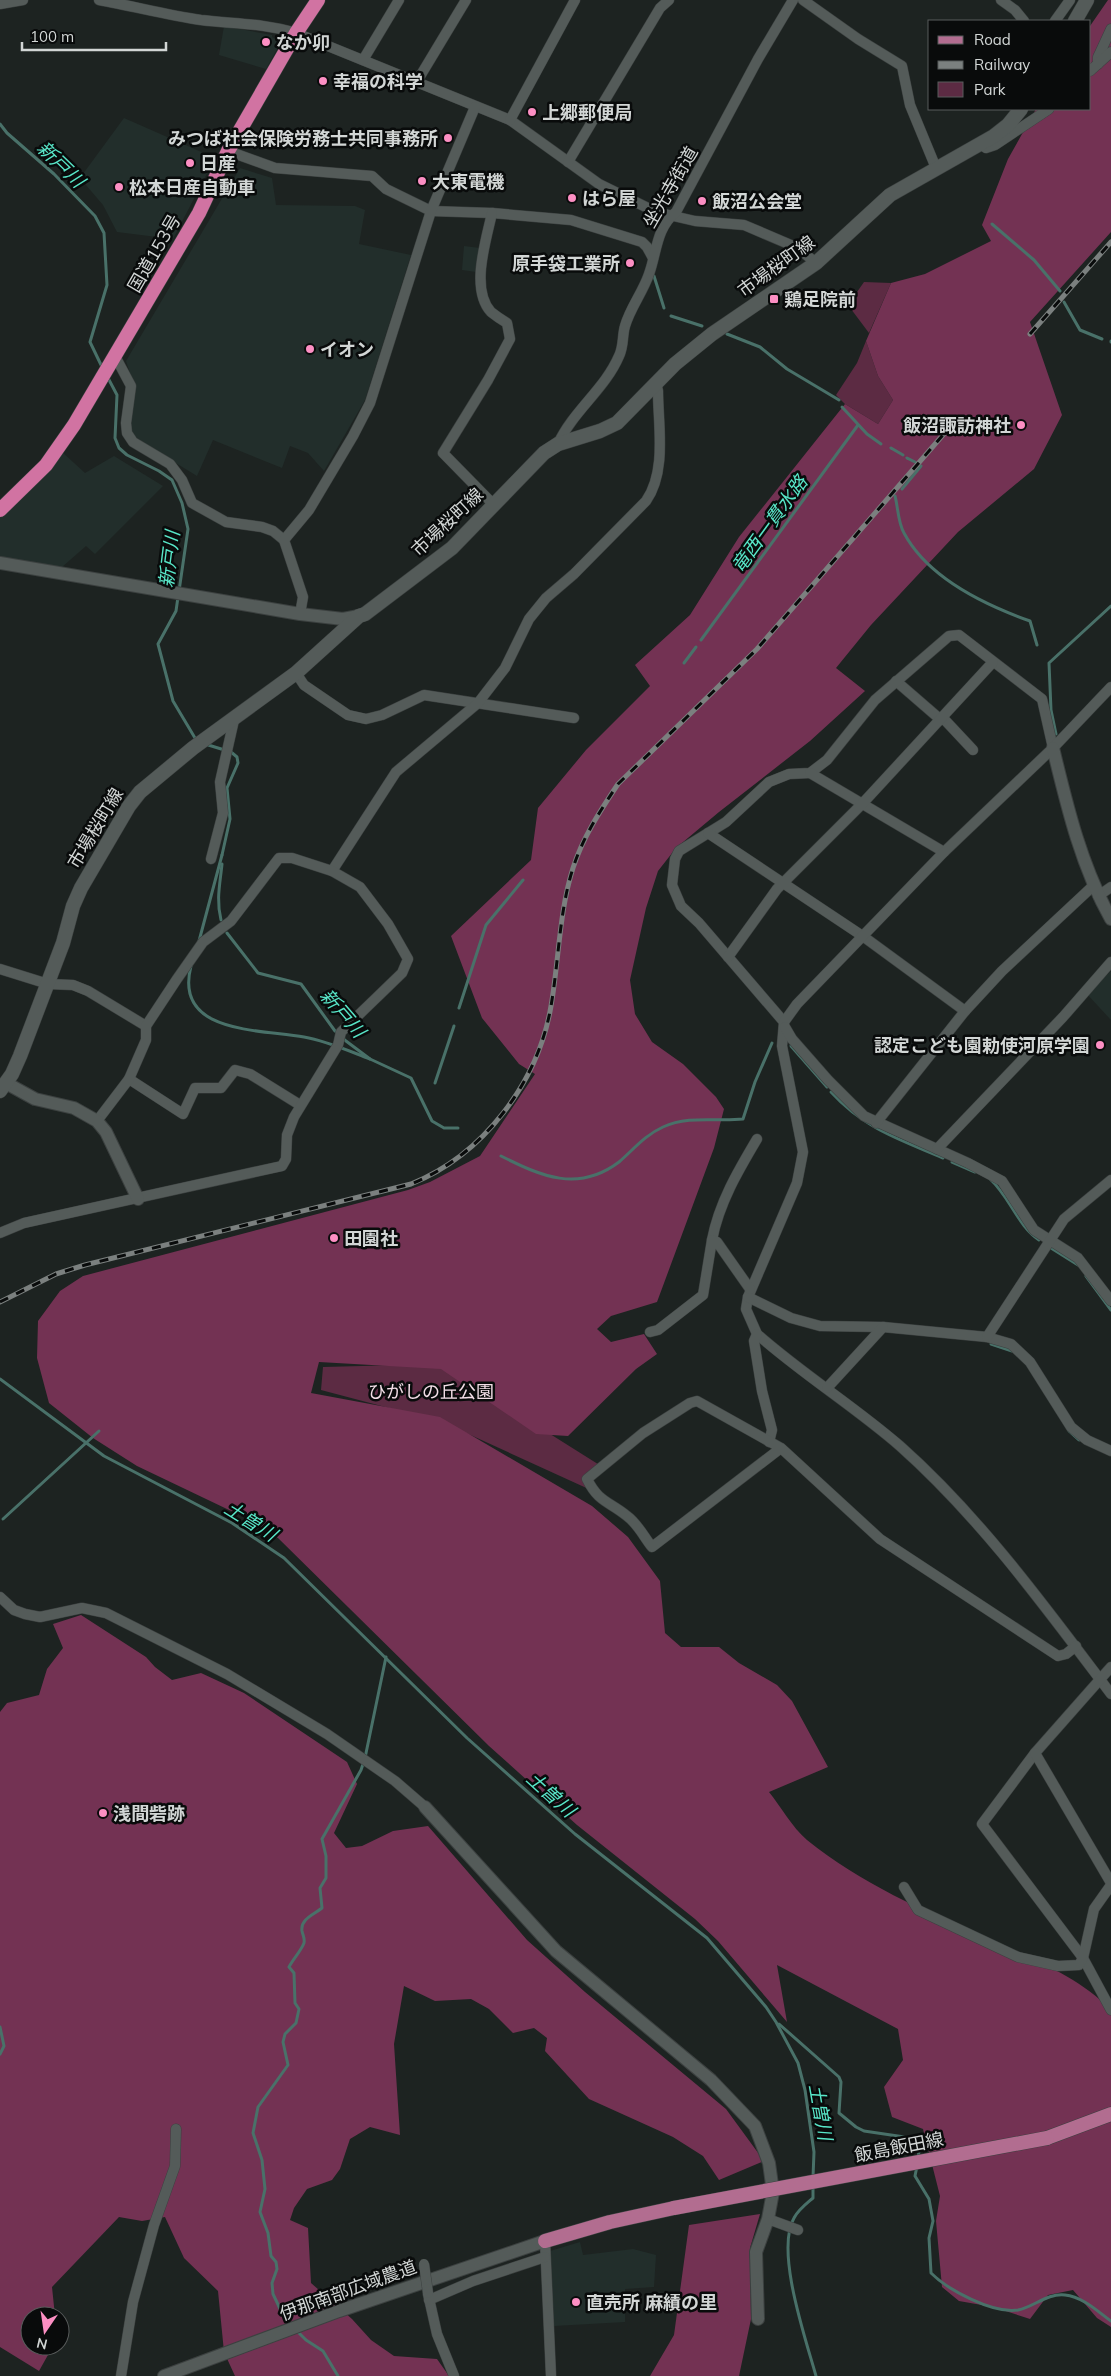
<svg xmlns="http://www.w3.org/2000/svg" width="1111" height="2376" font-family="Mulish,'Noto Sans JP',sans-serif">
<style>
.built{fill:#222e2b}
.green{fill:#5c2b43}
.forest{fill:#733253}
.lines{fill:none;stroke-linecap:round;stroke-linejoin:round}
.stream{stroke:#497169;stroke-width:3}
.minor-casing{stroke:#3c4140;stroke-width:11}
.tertiary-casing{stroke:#3c4140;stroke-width:14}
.secondary-casing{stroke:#3c4140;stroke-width:15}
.primary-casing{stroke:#3c4140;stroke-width:15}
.trunk-casing{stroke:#3c4140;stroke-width:15}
.minor{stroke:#545b59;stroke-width:10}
.tertiary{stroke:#545b59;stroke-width:12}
.secondary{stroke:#545b59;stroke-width:14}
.primary{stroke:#b26d90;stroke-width:14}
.trunk{stroke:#d173a2;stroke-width:14}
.rail-casing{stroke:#7b807f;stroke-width:5}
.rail{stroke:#090b0b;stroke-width:3;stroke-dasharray:9;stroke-linecap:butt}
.minor-bridge-casing{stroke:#3c4140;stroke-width:11;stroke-linecap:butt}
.primary-bridge-casing{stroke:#3c4140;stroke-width:15;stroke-linecap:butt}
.minor-bridge{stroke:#545b59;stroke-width:10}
.primary-bridge{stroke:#b26d90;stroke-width:14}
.poi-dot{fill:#fc8fc3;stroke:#090b0b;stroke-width:2}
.labels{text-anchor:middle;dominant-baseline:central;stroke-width:5;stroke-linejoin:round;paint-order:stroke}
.poi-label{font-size:18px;font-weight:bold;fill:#d2d6d5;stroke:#090b0b;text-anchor:start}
.street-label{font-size:18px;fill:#d2d6d5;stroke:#090b0b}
.park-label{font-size:18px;fill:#f2dde6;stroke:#090b0b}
.water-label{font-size:19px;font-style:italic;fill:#58e6c8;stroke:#090b0b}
</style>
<rect width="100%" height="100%" fill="#1d2321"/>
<!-- built -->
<g class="built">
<polygon points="224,26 272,35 272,37 281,42 266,69 219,55"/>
<polygon points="124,118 215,158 173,239 117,232 103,205 80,178"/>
<polygon points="240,168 272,178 276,205 355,206 365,210 359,244 411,255 365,400 324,471 308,453 290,446 282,468 213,440 197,476 143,443 129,431 133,383 126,361"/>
<polygon points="464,246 480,248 476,272 462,270"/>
<polygon points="62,452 85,473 114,456 163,486 95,554 86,546 62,567 0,557 0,518"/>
<polygon points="1111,971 1111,1020 1087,994"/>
<polygon points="580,2242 583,2255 633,2249 656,2255 654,2287 625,2289 625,2322 554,2326 550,2251"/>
</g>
<!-- green -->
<g class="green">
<polygon points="864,282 891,283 869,333 848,305"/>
<polygon points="866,341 878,376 893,400 878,424 845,404 836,395 857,363"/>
<polygon points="439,1364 601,1466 588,1479 593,1491 442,1422 321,1390 323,1367"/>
</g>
<!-- forest -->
<g class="forest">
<path d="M 1108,0 L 1111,0 L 1111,232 L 1030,322 L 1062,415 L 1034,469 L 958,532 L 871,625 L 836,668 L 865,691 L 810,741 L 719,812 L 676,848 L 658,871 L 646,908 L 630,980 L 635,1014 L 652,1042 L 683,1064 L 716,1097 L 724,1109 L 714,1148 L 657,1302 L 611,1316 L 597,1329 L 611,1342 L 644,1334 L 657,1354 L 636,1369 L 568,1436 L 536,1434 L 441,1369 L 319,1362 L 311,1393 L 440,1417 L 592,1506 L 628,1537 L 660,1581 L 665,1633 L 681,1647 L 719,1647 L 739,1663 L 777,1685 L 792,1701 L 828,1767 L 769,1792 C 781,1807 792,1827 807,1840 C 859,1882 926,1912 986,1939 C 1030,1958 1077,1975 1111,2010 L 1111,2327 L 1097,2318 L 1073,2290 L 1048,2295 L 1030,2319 L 993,2307 L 959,2301 L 942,2287 L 936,2221 L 940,2196 L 923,2129 L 892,2117 L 884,2087 L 903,2060 L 898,2029 L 777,1965 L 787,2022 L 718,1941 L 695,1919 L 577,1825 L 489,1746 L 278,1538 L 250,1520 L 137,1466 L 93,1438 L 49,1403 L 37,1358 L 38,1321 L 60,1291 L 83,1276 L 408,1190 L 430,1182 L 480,1156 L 535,1074 L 519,1064 L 482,1018 L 451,936 L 531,860 L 538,808 L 586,750 L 650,686 L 635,665 L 690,615 L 739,537 L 845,404 L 878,424 L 893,400 L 878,376 L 866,341 L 891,283 L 925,274 L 991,241 L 982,225 L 1008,159 L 1036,109 L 1090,109 L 1090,26 Z"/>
<polygon points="81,1615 146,1657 155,1667 172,1680 201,1673 244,1693 347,1762 357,1784 334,1833 346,1848 362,1846 393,1831 428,1826 527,1940 585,1992 726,2109 764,2161 719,2180 703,2156 673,2137 589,2099 545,2051 547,2038 534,2028 513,2033 489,2009 471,1999 435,2001 404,1986 394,2044 400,2135 370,2127 350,2139 340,2169 332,2180 307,2189 294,2208 290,2220 308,2228 311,2283 352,2319 371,2340 394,2356 437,2359 449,2376 235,2376 224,2352 218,2291 184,2258 165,2217 142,2221 119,2217 52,2287 55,2316 30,2316 30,2346 53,2346 39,2371 0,2347 0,1712 7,1703 39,1695 47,1669 63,1648 53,1624"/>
<polygon points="760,2214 750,2248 751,2319 739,2376 650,2376 674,2335 689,2225"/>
</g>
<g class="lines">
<!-- stream -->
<g class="stream">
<polyline points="0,124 7,133 54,174 95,216 104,233 107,285 90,342 103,369"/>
<polyline points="992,224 1034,260 1060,291"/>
<polyline points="654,276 664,308"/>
<polyline points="1064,302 1080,330 1102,339"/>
<polyline points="671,316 702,326"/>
<polyline points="727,334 760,347 787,369 839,400"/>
<polyline points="1111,341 1111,342"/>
<polyline points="107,376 117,395 115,438 119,448 127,455 159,471 172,480 182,503 188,529 179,591"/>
<polyline points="842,407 867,434 881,444"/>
<polyline points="891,448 903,455"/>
<polyline points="907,458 915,462"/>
<polyline points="902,489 921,466"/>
<path d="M 895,496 C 898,507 898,523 904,533 C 928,578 985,605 1030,621 L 1037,645"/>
<polyline points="178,597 176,611 158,644 173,701 195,738"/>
<polyline points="701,640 858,425"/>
<polyline points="684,663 696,647"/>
<polyline points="1056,734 1051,710 1049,663 1111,606"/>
<polyline points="205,744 231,752 237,757 238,763 227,788 230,819 222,855"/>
<path d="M 221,920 C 216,900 220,884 222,864"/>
<polyline points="227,933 258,973 301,984 335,1031 346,1041 370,1059 411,1078 432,1121 444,1128 458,1128"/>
<polyline points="199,941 222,855"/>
<path d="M 191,966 C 173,1035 262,1029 304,1037 C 327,1041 349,1051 370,1059"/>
<polyline points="459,1008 486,925 523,880"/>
<polyline points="791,1046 827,1087"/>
<polyline points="435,1083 454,1026"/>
<path d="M 831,1092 C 865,1129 899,1139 943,1158"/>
<path d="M 501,1156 C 541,1176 578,1193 619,1162 C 633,1150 645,1135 663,1127 C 689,1115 717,1122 743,1119 L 755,1082 L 772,1043"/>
<polyline points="952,1162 975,1172"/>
<path d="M 990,1179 C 1010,1197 1017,1225 1039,1240"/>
<polyline points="1051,1248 1078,1265"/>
<polyline points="1086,1276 1111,1310"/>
<polyline points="991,1344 1012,1351"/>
<polyline points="0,1379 104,1456 232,1523 284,1558 467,1738 575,1834 707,1938 766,2007 776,2022 798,2063 805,2090 814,2152 813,2177"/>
<polyline points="1069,1431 1079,1440"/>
<polyline points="3,1519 99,1431"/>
<polyline points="779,2024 839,2077 841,2082 839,2113 856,2127 864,2131 918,2139 920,2143 918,2159"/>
<polyline points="0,2027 4,2046 0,2054"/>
<path d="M 917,2166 L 915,2176 L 929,2199 L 933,2221 L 929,2238 L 931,2273 C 948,2290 993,2314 1018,2310 C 1034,2307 1047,2293 1065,2295 C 1083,2297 1097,2311 1111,2321"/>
<path d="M 813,2186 L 813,2198 C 806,2204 798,2210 794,2218 C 775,2251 806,2340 816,2376"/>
<path d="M 291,2325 L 282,2313 L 273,2294 L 272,2283 L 277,2269 L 276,2262 L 271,2256 L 268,2233 L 260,2212 L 265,2189 L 262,2160 L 253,2133 L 258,2107 L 288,2065 L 283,2042 L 285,2034 L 296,2023 L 299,2009 L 295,2003 L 294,1973 L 289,1967 C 293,1959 301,1951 304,1943 C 305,1938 303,1936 302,1931 C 300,1919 315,1914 322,1908 L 320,1888 L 326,1878 L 326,1856 L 322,1839 L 361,1770 L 365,1758 L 386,1657"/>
<polyline points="297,2331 306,2340 323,2351 338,2376"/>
</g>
<!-- minor casing -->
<g class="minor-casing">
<g id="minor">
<path d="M 99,0 C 133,6 167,15 201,20 C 234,24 263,23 296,33 L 510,120 L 599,184 L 656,212 L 695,221 L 744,225 L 798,248 L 816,263"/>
<polyline points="803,0 858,39 902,66 910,105 936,168"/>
<polyline points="1001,0 1015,10 1024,21"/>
<polyline points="0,4 23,0"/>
<polyline points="1055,21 1070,0"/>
<polyline points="363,60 399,0"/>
<polyline points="1098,64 1098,57 1111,29"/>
<polyline points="1090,71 1111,52"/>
<polyline points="416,83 466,0"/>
<polyline points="510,120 575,0"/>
<polyline points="980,144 986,148 995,145 1049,109"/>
<polyline points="228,151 275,168 372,176 386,189 431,211 492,213 571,220 642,242 647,247 653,258"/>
<polyline points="568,162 660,8 669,0"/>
<path d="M 492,213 C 486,241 470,289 491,312 C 496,316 502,320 507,323 L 510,339 L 488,380 L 443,453 L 494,505"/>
<polyline points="115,356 131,386 126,423 127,433 133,442 170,464 182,480 192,503 226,522 262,527 273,531 284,540"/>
<path d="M 558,444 C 573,411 605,389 619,356 C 624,346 622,336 625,326 C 630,308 643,292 649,274 C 657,252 656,228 676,212 L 758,59 L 793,0"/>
<polyline points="300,614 303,597 284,540 309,510 353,436 370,403 431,211 475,107"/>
<polyline points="296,673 304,685 348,715 366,719 382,715 424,695 574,718"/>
<polyline points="896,681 941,720"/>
<polyline points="943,718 973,750"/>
<path d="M 1053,748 L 1042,699 L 959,635 L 949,636 L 875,700 L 827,760 L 810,773 L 789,774 L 769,782 L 726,822 L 679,851 L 675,859 L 672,885 L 681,906 L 699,923 L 784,1022 L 782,1046 L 803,1152 L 797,1183 L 748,1297 L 746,1309 L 757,1334 C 802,1374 854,1406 900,1446 C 981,1518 1046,1608 1111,1694"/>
<polyline points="810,773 944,852"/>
<polyline points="708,833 864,937 965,1011"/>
<polyline points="211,859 223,813 220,782 234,720"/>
<path d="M 332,871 L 396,772 L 478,703 L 505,668 L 529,619 L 546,598 L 574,574 L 646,501 C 667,471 658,425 658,391 L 656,383"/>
<polyline points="1098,896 1111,887"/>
<polyline points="728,957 777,889 862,804 993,662"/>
<polyline points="0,969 48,984 73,985 88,991 146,1026"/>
<polyline points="784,1022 797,1004 944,852 1053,748 1111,687"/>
<polyline points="785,1027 792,1039 828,1080 864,1116 968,1163 1002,1181 1034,1230 1078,1258 1111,1301"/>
<polyline points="129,1079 183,1114 195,1088 221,1088 235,1070 250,1074 300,1105"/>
<polyline points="876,1123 965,1011 1002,971 1093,886"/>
<polyline points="937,1149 1063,1017 1111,962"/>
<polyline points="0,1233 24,1223 282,1166 286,1159 287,1135 294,1117 338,1045 341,1032 402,973 408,959 388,924 360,887 332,871 292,858 279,858 231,921 203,942 177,979 146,1026 146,1040 129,1079 97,1121"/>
<path d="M 712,1240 C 719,1203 738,1171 757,1139"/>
<polyline points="748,1297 791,1318 820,1326 883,1327 987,1337 1011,1344 1030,1362 1071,1427 1087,1440 1111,1451"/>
<polyline points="650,1332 658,1330 703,1295 712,1240 717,1242 750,1289"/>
<polyline points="757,1334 754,1341 762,1391 772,1430 769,1442"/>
<polyline points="987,1337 1064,1219 1111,1180"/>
<polyline points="827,1388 883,1327"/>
<path d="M 781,1448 L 652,1547 C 644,1537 638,1524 627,1516 C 609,1501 599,1503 587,1479 L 643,1433 L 690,1403 L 697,1401 L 781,1448 L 880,1539 L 1058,1656 L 1066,1654 L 1076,1646"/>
<polyline points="0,1597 14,1610 25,1614 40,1617 82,1608 106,1613 227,1674 327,1734 395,1781 425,1807"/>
<polyline points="1111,1667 1035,1753 982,1824 1083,1958 1111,2010"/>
<polyline points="1035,1753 1111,1883"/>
<polyline points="904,1887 918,1910 1018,1957 1058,1966 1079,1965 1083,1958 1094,1909 1111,1885"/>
<polyline points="768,2219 798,2230"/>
<polyline points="545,2241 551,2376"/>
<polyline points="428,2294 437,2334 454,2376"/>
<polyline points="429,2300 473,2281 545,2257"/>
<polyline points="121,2376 133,2302 154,2225 175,2166 176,2129"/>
</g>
</g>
<!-- tertiary casing -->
<g class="tertiary-casing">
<g id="tertiary">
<polyline points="0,563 300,614 343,619 359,616"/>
<path d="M 1053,748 C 1067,806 1081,866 1111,919"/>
<polyline points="6,1083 35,1099 74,1108 97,1121 106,1132 138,1199"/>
<polyline points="425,1807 556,1951 711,2080 755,2126 769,2163 773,2192 768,2219 756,2252 758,2319"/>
<polyline points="164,2376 339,2311 545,2241"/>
</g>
</g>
<!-- secondary casing -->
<g class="secondary-casing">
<g id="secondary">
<polyline points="1075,21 1087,0"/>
<polyline points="0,1091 12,1074 20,1056 63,943 73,906 81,888 129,806 140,792 193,748 296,673 359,616 365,614 452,548 544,453 558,444 600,431 617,423 675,364 712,334 816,263 890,195 994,136 1008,125 1021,109"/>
</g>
</g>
<!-- primary casing -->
<g class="primary-casing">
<g id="primary">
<polyline points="1047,2138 1111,2114"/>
<polyline points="545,2241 610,2222 674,2208"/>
</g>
</g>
<!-- trunk casing -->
<g class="trunk-casing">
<polyline id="trunk" points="0,510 46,465 74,425 199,213 228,151 296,33 318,0"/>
</g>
<!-- minor -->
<use href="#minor" class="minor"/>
<!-- tertiary -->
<use href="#tertiary" class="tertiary"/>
<!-- secondary -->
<use href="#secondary" class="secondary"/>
<!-- primary -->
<use href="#primary" class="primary"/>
<!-- trunk -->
<use href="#trunk" class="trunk"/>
<!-- rail casing -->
<g class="rail-casing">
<g id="rail">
<polyline points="1030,334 1111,242"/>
<path d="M 0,1302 L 56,1274 L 85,1265 L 411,1184 C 483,1155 538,1083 551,1006 C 559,960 559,912 573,868 C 583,837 600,811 618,784 L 757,649 L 949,428"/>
</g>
</g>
<!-- rail -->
<use href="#rail" class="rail"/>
<!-- minor-bridge casing -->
<g class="minor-bridge-casing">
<polyline id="minor-bridge" points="424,2264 428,2293"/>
</g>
<!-- primary-bridge casing -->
<g class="primary-bridge-casing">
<polyline id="primary-bridge" points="674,2208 1047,2138"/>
</g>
<!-- minor-bridge -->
<use href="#minor-bridge" class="minor-bridge"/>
<!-- primary-bridge -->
<use href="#primary-bridge" class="primary-bridge"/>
</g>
<!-- markers -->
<g class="poi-dot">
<circle cx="266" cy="42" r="5"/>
<circle cx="323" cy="81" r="5"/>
<circle cx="532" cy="112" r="5"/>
<circle cx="448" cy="138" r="5"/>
<circle cx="190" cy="163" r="5"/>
<circle cx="422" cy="181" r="5"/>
<circle cx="119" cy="187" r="5"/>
<circle cx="572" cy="198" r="5"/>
<circle cx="702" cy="201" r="5"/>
<circle cx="630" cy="263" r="5"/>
<rect x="769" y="294" width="10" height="10" rx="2.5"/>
<circle cx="310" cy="349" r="5"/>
<circle cx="1021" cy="425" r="5"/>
<circle cx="1100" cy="1045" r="5"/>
<circle cx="334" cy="1238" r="5"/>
<circle cx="103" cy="1813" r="5"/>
<circle cx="576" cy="2302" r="5"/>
</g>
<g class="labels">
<!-- poi labels -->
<g class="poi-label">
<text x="276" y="42">なか卯</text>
<text x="333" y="81">幸福の科学</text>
<text x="542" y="112">上郷郵便局</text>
<text x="438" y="138" text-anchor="end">みつば社会保険労務士共同事務所</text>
<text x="200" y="163">日産</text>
<text x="432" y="181">大東電機</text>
<text x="129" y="187">松本日産自動車</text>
<text x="582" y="198">はら屋</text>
<text x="712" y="201">飯沼公会堂</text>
<text x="620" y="263" text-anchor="end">原手袋工業所</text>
<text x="784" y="299">鶏足院前</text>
<text x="320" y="349">イオン</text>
<text x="1011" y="425" text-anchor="end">飯沼諏訪神社</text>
<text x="1090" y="1045" text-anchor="end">認定こども園勅使河原学園</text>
<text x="344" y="1238">田園社</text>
<text x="113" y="1813">浅間砦跡</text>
<text x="586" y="2302">直売所 麻績の里</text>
</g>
<!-- street labels -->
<g class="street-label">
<text transform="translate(670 187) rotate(-60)">坐光寺街道</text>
<text transform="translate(154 253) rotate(-60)">国道153号</text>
<text transform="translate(776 266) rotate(-36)">市場桜町線</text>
<text transform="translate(447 522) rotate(-43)">市場桜町線</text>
<text transform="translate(95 828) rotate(-59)">市場桜町線</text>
<text transform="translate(899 2147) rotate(-11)">飯島飯田線</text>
<text transform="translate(348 2290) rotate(-20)">伊那南部広域農道</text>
</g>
<!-- park labels -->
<g class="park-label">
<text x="431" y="1391">ひがしの丘公園</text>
</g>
<!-- water labels -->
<g class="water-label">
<text transform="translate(61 164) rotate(44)">新戸川</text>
<text transform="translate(769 524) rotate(-54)">竜西一貫水路</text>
<text transform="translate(169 559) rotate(-83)">新戸川</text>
<text transform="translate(343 1013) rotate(49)">新戸川</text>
<text transform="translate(251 1521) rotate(32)">土曽川</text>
<text transform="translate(551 1794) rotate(42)">土曽川</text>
<text transform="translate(821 2112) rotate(80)">土曽川</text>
</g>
</g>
<!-- legend -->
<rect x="928" y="20" width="162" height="90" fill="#090b0b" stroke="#595c5c"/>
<rect x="938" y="36" width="25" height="8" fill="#b26d90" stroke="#595c5c"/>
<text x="974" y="45" font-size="15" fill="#d2d6d5">Road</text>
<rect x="938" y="61" width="25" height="8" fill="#7b807f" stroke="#595c5c"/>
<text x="974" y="70" font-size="15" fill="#d2d6d5">Railway</text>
<rect x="938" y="82" width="25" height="15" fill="#5c2b43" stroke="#595c5c"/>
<text x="974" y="95" font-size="15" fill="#d2d6d5">Park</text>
<!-- north arrow -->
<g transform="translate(45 2331) rotate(193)"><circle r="24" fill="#090b0b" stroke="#595c5c"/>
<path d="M0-4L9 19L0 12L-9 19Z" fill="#fc8fc3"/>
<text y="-8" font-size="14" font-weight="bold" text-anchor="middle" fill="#d2d6d5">N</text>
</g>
<!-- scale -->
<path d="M22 42v8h144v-8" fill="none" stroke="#d2d6d5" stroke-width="2.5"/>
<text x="30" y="42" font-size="15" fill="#d2d6d5" stroke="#090b0b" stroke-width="4" paint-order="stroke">100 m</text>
</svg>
